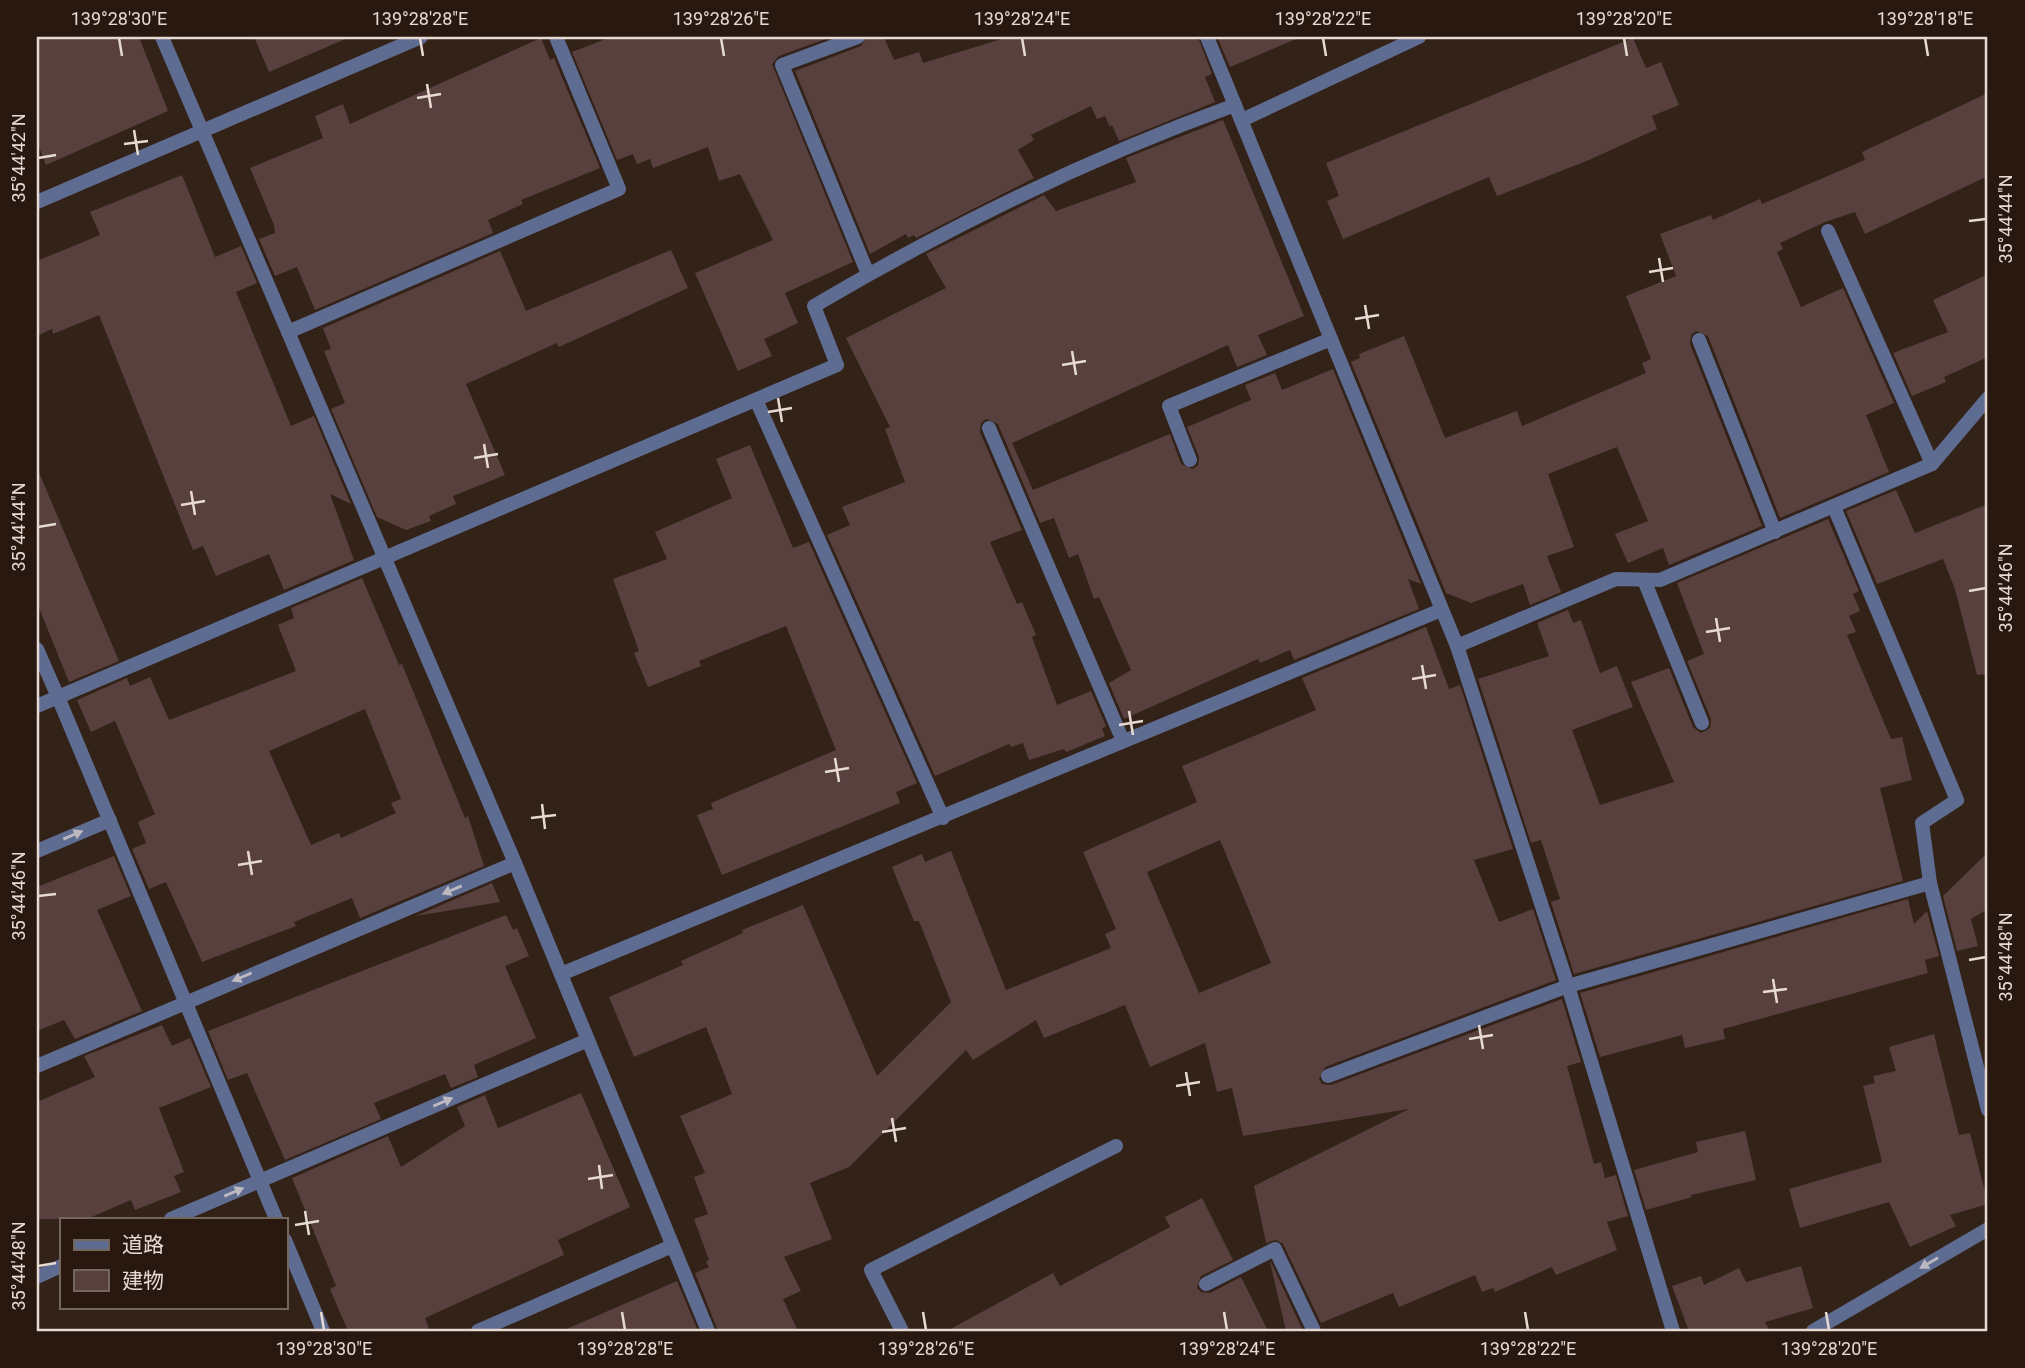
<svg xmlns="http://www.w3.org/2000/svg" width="2025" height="1368" font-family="Roboto,'Noto Sans JP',sans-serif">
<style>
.building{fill:#57403e;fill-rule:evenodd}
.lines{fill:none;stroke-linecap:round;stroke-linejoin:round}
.service{stroke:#5f6c92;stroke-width:14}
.minor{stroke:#5f6c92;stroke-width:14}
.oneway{fill:#beb9c0}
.ticks{fill:none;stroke:#e6dad3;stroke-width:2.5}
.neatline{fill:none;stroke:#e6dad3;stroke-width:2.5}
.ticks-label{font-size:18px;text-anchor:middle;fill:#e6dad3}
</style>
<rect width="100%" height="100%" fill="#332218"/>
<!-- building -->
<g class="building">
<polygon points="37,37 139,37 168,111 46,165 37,142"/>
<polygon points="254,37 350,37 269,72"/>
<polygon points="611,37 831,37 779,56 772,64 853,262 785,293 798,323 764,339 772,356 738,371 695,273 773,240 740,174 719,181 708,147 653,168 650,159 637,164 633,154 617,160 572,52"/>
<polygon points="867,37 884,37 894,60 919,52 923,63 1008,37 1198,37 1212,74 1205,77 1215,102 1119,141 1112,125 1110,127 1105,116 1097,119 1091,106 1031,135 1034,140 1018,150 1034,178 916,238 914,235 908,238 906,234 870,254 795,71 861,46"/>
<polygon points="1217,37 1301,37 1230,67"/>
<polygon points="541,38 550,60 554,58 600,168 521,200 523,204 488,220 493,233 315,310 297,267 275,276 259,239 275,233 274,225 250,168 323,138 315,116 343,104 350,124"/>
<polygon points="1633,38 1646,68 1661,62 1679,105 1652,116 1657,129 1589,160 1497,196 1489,177 1343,239 1327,201 1339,196 1326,163"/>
<polygon points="1988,93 1988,176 1865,234 1855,212 1825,222 1780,243 1783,249 1777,252 1801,307 1843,288 1894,403 1866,415 1889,472 1780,518 1708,336 1696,331 1691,335 1690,344 1762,526 1669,565 1663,548 1628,563 1615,534 1648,521 1617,447 1548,474 1574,547 1547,556 1561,592 1530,605 1523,584 1471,603 1446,593 1351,362 1360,358 1359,354 1404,336 1445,438 1517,411 1522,426 1646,373 1642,363 1651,359 1626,296 1676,276 1660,234 1711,215 1713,220 1760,199 1762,204 1865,160 1862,152"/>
<polygon points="1223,120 1304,316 1258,335 1267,355 1237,367 1228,345 1012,443 1033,490 1170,434 1181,464 1193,469 1198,465 1199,457 1187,427 1251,400 1245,385 1275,373 1282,390 1333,369 1421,584 1408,579 1419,609 1294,660 1290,650 1260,663 1258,659 1124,719 1109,683 1131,670 1099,597 1094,599 1078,554 1069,558 1054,518 1040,523 998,424 986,419 981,423 980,432 1022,530 990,542 1017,604 1022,602 1036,635 1032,637 1057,705 1091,691 1106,726 1102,729 1105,736 1066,752 1064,749 1029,760 1023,743 1011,747 1009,744 935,776 827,535 850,525 842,507 905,482 885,429 890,427 846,338 946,288 926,254 1044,195 1056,211 1136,182 1126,158"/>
<polygon points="182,175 215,257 241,246 257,283 236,292 291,426 314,416 351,504 330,494 354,560 284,590 269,554 216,576 203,546 193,550 99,315 53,334 52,329 37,336 37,261 100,235 90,212"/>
<polygon points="671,250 688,288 559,347 557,343 466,384 505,475 453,496 456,504 429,516 431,521 406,530 377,517 331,409 345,403 324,351 331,349 323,328 500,251 526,311"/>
<polygon points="1988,274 1988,357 1944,377 1946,382 1912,396 1893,353 1948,332 1933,300"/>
<polygon points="750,445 793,548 809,542 917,783 896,792 900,803 722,875 697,815 713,809 711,803 836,750 786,626 699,661 701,666 648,687 634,653 639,651 613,579 667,559 655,532 732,498 716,459"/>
<polygon points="37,468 119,661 69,682 37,603"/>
<polygon points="1896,490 1915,533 1988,504 1988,674 1977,675 1955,589 1943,559 1877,584 1846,511"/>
<polygon points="1828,519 1859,591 1853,594 1860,611 1849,616 1856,632 1847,635 1891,739 1902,737 1912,780 1880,788 1903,881 1574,974 1551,902 1560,899 1541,840 1531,843 1478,679 1549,656 1537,623 1568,610 1573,623 1581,620 1600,673 1617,666 1633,707 1572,730 1600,805 1674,782 1631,682 1669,668 1693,727 1701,733 1710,728 1711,719 1687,661 1704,654 1677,583"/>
<path d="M 362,578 L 399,665 L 402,664 L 465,818 L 468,816 L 484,866 L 360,918 L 352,898 L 294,922 L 296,926 L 202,962 L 166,882 L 149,889 L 132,849 L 146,843 L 138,822 L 155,814 L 115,721 L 91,732 L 77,700 L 127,678 L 130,686 L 150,677 L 169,720 L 296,671 L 278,625 L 294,618 L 291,608 ZM 365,709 L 401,799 L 391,803 L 396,813 L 341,838 L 339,833 L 311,845 L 269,751 Z"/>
<path d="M 1426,627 L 1449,689 L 1460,685 L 1513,849 L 1474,860 L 1499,922 L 1533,909 L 1556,980 L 1325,1067 L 1319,1079 L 1322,1084 L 1331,1085 L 1562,999 L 1581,1062 L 1567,1066 L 1594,1164 L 1601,1162 L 1605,1178 L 1616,1175 L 1628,1216 L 1607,1222 L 1617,1250 L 1556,1275 L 1552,1267 L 1495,1292 L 1493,1288 L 1482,1292 L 1475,1275 L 1399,1307 L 1393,1293 L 1321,1323 L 1283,1244 L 1276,1240 L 1266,1243 L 1254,1186 L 1409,1109 L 1243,1136 L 1232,1088 L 1217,1092 L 1205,1043 L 1150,1067 L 1125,1005 L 1044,1038 L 1036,1020 L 973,1060 L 966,1050 L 849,1167 L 810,1183 L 832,1239 L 784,1257 L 801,1291 L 783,1299 L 798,1331 L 718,1331 L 695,1273 L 709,1267 L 706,1261 L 709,1260 L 694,1219 L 708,1214 L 694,1177 L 705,1173 L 680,1116 L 732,1094 L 706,1027 L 634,1057 L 609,997 L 683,965 L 681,961 L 743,933 L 742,930 L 803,905 L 877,1076 L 951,1002 L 919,921 L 914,921 L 892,867 L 922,854 L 925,862 L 951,851 L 1006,990 L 1111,948 L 1105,934 L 1116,929 L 1083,852 L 1197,802 L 1182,766 L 1316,710 L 1302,678 ZM 1220,840 L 1271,963 L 1199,993 L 1147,872 Z"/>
<polygon points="1988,852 1988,909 1971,919 1978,946 1957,951 1943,896"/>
<polygon points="114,856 131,896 97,910 142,1011 75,1039 64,1020 37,1031 37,887"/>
<polygon points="492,883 500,902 416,916"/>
<polygon points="1908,899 1914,924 1927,911 1939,956 1925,960 1928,973 1723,1029 1725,1039 1685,1048 1682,1035 1600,1057 1580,993"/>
<polygon points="506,915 513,930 517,928 529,956 505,966 536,1038 474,1065 478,1077 451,1088 445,1074 374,1103 381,1119 285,1160 247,1073 228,1080 208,1031"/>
<polygon points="162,1025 172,1046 190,1038 211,1087 159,1108 184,1172 174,1176 181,1192 135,1210 131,1200 87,1219 37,1219 37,1102 95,1077 84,1056"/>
<polygon points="1934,1034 1959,1135 1970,1133 1988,1204 1950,1215 1956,1226 1910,1247 1889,1202 1800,1228 1789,1189 1882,1162 1863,1086 1875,1083 1873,1076 1896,1071 1889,1047"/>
<polygon points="581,1093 630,1207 558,1240 564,1255 425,1318 430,1331 348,1331 330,1289 336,1286 292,1178 388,1136 401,1167 465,1126 457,1107 485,1095 498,1128"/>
<polygon points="1745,1131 1756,1180 1691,1195 1692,1197 1646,1210 1634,1170 1698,1152 1696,1142"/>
<polygon points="1202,1198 1233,1260 1201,1276 1197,1288 1201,1292 1210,1293 1241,1277 1268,1331 947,1331 1053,1273 1060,1286 1170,1227 1165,1217"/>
<polygon points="1270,1262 1271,1262 1303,1331 1286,1331"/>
<polygon points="1801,1266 1813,1308 1765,1322 1770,1331 1689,1331 1672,1286 1701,1276 1704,1285 1739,1268 1746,1282"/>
<polygon points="677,1281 698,1331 562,1331"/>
</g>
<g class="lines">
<!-- service -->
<g class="service">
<polyline points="1828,231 1932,464"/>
<polyline points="1699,340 1775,532"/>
<polyline points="1190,460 1169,406 1331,339"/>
<polyline points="1644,580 1702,723"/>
<polyline points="37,649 58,697"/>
<polyline points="37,851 110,820"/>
<polyline points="37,1066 515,863"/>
<polyline points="1328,1076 1568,986 1930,883"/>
<polyline points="171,1219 588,1040"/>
<polyline points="37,1277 61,1266"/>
<polyline points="1206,1284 1275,1249 1314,1331"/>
</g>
<!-- minor -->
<g class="minor">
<polyline points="162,37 515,863 708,1331"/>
<polyline points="858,37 782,65 868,274"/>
<polyline points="1207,37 1457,646 1568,986 1673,1331"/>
<polyline points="1242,120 1419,37"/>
<polyline points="37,202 421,37"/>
<polyline points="288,332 619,189 556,37"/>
<polyline points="757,402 943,818"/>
<polyline points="989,428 1123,741"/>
<polyline points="1834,507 1957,800 1922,823 1930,883 1988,1110"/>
<polyline points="1457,646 1616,579 1660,580 1932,464 1988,398"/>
<polyline points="58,697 276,1219"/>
<path d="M 37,706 L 837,365 L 814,306 C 948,227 1089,158 1235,105"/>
<polyline points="561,974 1441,610"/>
<polyline points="285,1240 323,1331"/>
<polyline points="478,1331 672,1246"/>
<polyline points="902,1331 871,1270 1116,1146"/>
<polyline points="1813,1331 1988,1229"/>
</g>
</g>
<!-- one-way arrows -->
<defs><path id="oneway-solid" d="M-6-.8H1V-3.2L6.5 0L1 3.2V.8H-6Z" transform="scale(1.75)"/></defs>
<g class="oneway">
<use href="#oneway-solid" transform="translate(73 835) rotate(-23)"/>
<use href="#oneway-solid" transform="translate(452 890) rotate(157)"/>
<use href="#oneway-solid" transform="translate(242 977) rotate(157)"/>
<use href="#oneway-solid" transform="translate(443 1102) rotate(-23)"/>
<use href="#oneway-solid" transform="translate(234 1192) rotate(-23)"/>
<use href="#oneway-solid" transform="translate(1929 1263) rotate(150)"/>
</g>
<!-- ticks -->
<path class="ticks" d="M 119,38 L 122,56M 420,38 L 423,56M 721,38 L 724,56M 1022,38 L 1025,56M 1323,38 L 1326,56M 1624,38 L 1627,56M 1925,38 L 1928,56M 427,84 L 431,108M 417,98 L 441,94M 134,130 L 138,155M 124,144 L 148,141M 38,158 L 56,155M 1969,221 L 1986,219M 1659,258 L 1663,282M 1649,272 L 1673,268M 1365,305 L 1369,329M 1355,319 L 1379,315M 1072,351 L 1076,375M 1062,365 L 1086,361M 778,398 L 782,422M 768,412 L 792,408M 484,444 L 488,468M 474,458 L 498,454M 191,491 L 195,515M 181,505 L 205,501M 38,527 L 56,524M 1969,591 L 1986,588M 1716,618 L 1720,642M 1706,632 L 1730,628M 1422,665 L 1426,689M 1412,679 L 1436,675M 1129,711 L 1133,735M 1119,725 L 1143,721M 835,758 L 839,782M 825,772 L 849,768M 542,804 L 545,829M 531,818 L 556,815M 248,851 L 252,875M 238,865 L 262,861M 38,896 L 56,894M 1969,960 L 1986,957M 1773,979 L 1777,1003M 1763,992 L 1787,989M 1479,1025 L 1483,1049M 1469,1039 L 1493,1035M 1186,1072 L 1190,1096M 1176,1086 L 1200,1082M 892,1118 L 896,1142M 882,1132 L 906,1128M 599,1165 L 602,1189M 588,1179 L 613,1175M 305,1211 L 309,1235M 295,1225 L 319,1221M 38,1266 L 56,1263M 321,1312 L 324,1330M 622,1312 L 625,1330M 923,1312 L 926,1330M 1224,1312 L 1227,1330M 1525,1312 L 1528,1330M 1826,1312 L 1829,1330"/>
<!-- border -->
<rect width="2025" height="1368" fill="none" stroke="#29180f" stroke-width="77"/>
<!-- legend -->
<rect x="60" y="1218" width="228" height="91" fill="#29180f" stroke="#75665d" stroke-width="2"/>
<rect x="74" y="1240" width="35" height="10" fill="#5f6c92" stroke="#75665d" stroke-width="2"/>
<text x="122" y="1252" font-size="21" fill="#e6dad3">道路</text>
<rect x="74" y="1270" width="35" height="21" fill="#57403e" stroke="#75665d" stroke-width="2"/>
<text x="122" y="1288" font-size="21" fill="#e6dad3">建物</text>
<rect x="38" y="38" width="1948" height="1292" class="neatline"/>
<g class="ticks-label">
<text x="119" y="25">139°28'30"E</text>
<text x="420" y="25">139°28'28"E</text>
<text x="721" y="25">139°28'26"E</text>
<text x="1022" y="25">139°28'24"E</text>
<text x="1323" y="25">139°28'22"E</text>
<text x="1624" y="25">139°28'20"E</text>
<text x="1925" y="25">139°28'18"E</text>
<text transform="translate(19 158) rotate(-90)" y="6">35°44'42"N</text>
<text transform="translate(2006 219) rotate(-90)" y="6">35°44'44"N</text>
<text transform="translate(19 527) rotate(-90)" y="6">35°44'44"N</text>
<text transform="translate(2006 588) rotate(-90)" y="6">35°44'46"N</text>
<text transform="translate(19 896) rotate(-90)" y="6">35°44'46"N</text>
<text transform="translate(2006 957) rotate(-90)" y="6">35°44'48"N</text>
<text transform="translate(19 1266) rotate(-90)" y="6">35°44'48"N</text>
<text x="324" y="1355">139°28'30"E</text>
<text x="625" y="1355">139°28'28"E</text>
<text x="926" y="1355">139°28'26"E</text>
<text x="1227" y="1355">139°28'24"E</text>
<text x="1528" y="1355">139°28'22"E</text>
<text x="1829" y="1355">139°28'20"E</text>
</g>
</svg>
